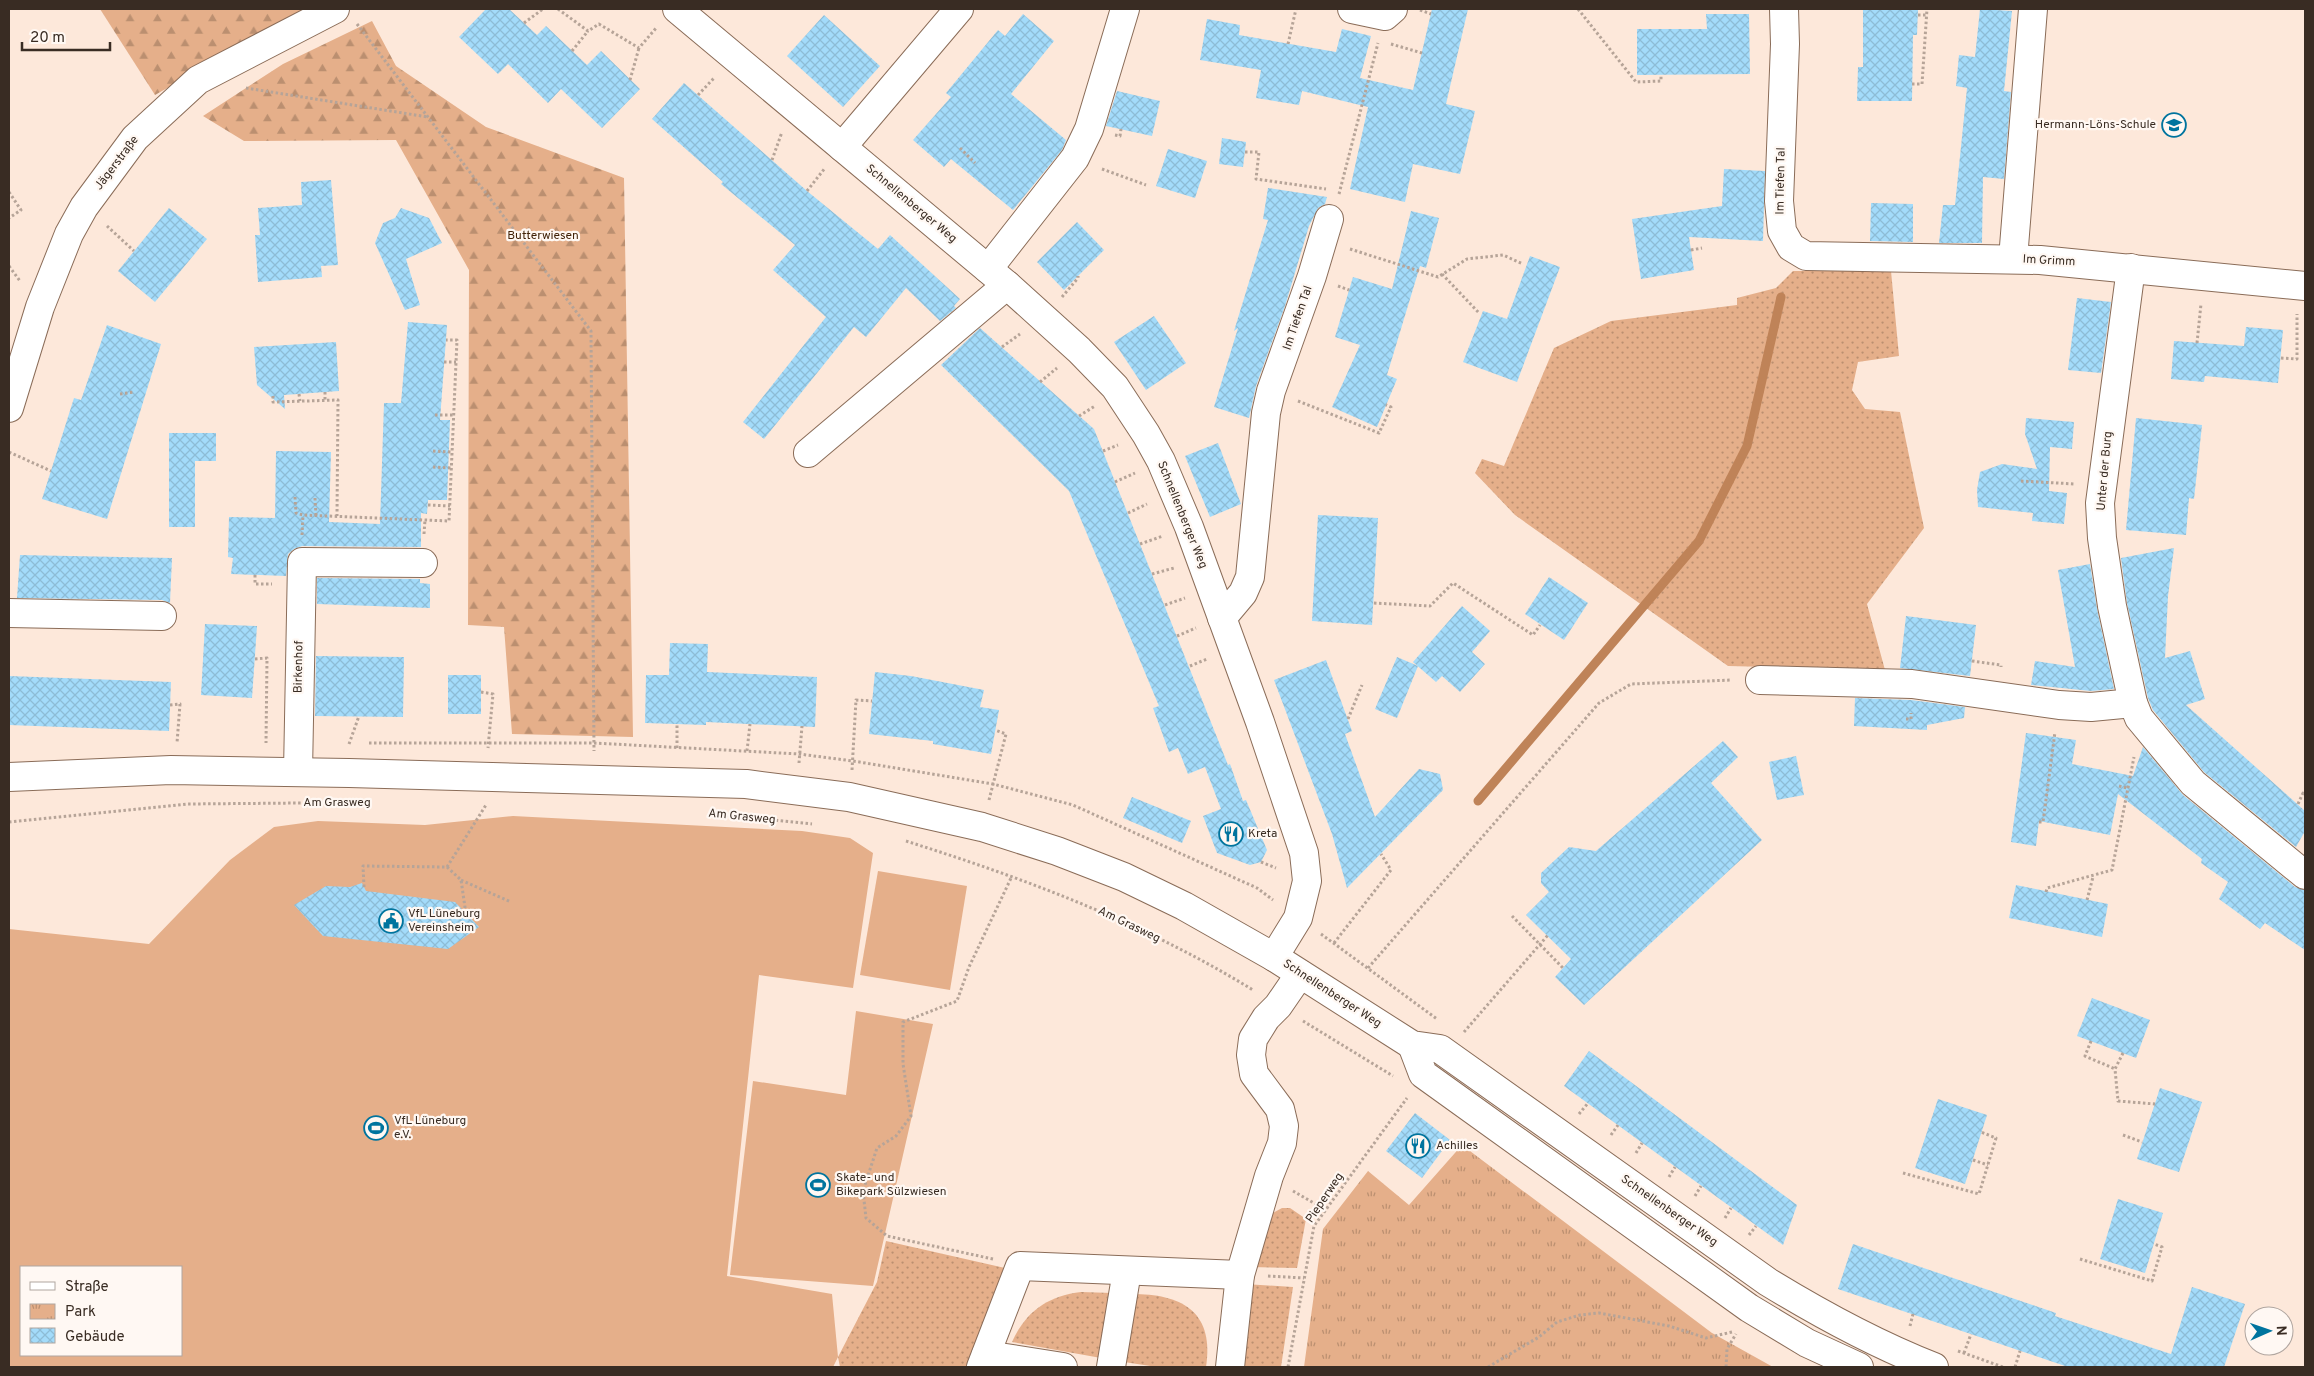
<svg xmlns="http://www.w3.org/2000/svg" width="2314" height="1376" font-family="Overpass,sans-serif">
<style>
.grass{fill:url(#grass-dots)}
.forest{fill:url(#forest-firs)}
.park{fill:url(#park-tufts)}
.pitch{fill:#e5af8a;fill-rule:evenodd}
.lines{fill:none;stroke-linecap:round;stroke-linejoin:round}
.stream{stroke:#bf8358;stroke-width:9}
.building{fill:url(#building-cross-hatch)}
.minor-casing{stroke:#8a6c58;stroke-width:30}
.major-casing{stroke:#8a6c58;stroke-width:30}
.path{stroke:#b6a498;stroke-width:3;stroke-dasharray:2.5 2.5;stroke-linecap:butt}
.minor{stroke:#fff;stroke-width:28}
.major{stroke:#fff;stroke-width:28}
.labels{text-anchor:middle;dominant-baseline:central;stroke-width:4.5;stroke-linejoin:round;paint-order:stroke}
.poi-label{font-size:12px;fill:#392c23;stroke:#fff8f3;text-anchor:start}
.street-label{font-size:12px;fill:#392c23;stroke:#fff8f3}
.park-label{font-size:12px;fill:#412208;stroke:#fff8f3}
</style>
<defs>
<pattern id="grass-dots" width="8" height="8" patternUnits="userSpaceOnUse" patternTransform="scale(1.25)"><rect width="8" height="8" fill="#e5af8a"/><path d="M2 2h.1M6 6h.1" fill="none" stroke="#bb8f70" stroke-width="1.8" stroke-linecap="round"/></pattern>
<pattern id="forest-firs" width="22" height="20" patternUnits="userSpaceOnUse" patternTransform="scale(1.25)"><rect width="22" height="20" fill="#e5af8a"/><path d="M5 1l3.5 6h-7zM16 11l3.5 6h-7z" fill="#bb8f70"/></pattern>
<pattern id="park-tufts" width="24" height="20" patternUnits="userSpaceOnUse" patternTransform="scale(1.25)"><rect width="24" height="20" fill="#e5af8a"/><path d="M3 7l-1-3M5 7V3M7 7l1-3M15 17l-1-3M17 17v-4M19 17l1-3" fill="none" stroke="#bb8f70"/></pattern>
<pattern id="building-cross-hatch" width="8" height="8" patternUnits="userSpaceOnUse" patternTransform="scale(1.25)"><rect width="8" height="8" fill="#a3dbfa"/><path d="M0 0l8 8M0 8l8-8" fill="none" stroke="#8dbcd6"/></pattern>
</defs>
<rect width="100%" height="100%" fill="#fde8da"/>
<!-- grass -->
<g class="grass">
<polygon points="1793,271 1891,271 1899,356 1858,362 1852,390 1865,409 1900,412 1924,528 1867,604 1885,670 1728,666 1515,515 1475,473 1482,459 1504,466 1554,348 1611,321 1737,305 1737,298 1776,288"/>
<polygon points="1282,1208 1290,1208 1306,1219 1297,1268 1250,1267 1271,1214"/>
<polygon points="886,1241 1005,1268 966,1367 840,1367 838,1357 877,1282"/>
<polygon points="1245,1284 1293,1287 1281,1367 1237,1367"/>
<path d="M 1081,1292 L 1112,1293 L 1101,1358 L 1012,1342 C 1026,1311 1048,1296 1081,1292 Z"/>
<path d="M 1136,1294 C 1185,1295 1214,1314 1206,1367 L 1157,1367 L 1124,1362 Z"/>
</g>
<!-- forest -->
<g class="forest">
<polygon points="100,9 306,9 155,95"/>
<polygon points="372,21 396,66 486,127 624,178 633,737 512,734 504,627 468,625 469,270 396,140 244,141 203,116 283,64"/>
</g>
<!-- park -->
<polygon class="park" points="1462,1145 1712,1333 1773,1367 1304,1367 1323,1229 1368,1171 1409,1205"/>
<!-- pitch -->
<g class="pitch">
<path d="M 513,816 L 802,831 L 850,838 L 873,853 L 853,988 L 759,975 L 727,1276 L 832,1294 L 838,1357 L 833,1367 L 9,1367 L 9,929 L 149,944 L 230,860 L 274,827 L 318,821 L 425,825 ZM 21,1267 L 181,1267 L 181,1355 L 21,1355 Z"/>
<polygon points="878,871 967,886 950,990 860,975"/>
<polygon points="856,1011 933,1024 873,1286 730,1275 753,1081 846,1095"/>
</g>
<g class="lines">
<!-- stream -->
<polyline class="stream" points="1478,801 1699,541 1747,446 1781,297"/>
</g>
<!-- building -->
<g class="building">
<polygon points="486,9 509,9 537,35 546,26 587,65 601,51 640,89 602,128 561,89 548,103 508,64 498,74 459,37"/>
<polygon points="1432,9 1468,9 1446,104 1475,111 1460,174 1413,164 1405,202 1350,189 1368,107 1302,91 1299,105 1256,98 1261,70 1200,60 1207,19 1240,25 1239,35 1336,52 1342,29 1371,36 1360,78 1413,90"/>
<polygon points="1863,9 1918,9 1917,35 1913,35 1912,101 1857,101 1858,67 1863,67"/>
<polygon points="1980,9 2012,11 2004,91 2011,92 2004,179 1983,177 1982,243 1939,243 1943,205 1955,205 1967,88 1956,86 1959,55 1975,57"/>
<polygon points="1023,14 1054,41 1011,94 1066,140 1062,150 1013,210 951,159 944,167 913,140 951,97 946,93 998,30 1005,36"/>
<polygon points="1706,14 1749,14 1750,74 1637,75 1637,29 1707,29"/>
<polygon points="824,15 880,66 843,107 787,56"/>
<polygon points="684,83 807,191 878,249 890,235 960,299 954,306 956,308 940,321 906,288 866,337 854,327 764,439 743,422 826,317 773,270 795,245 721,184 723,182 652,119"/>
<polygon points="1117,91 1160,101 1152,136 1106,126"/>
<polygon points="1222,138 1246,142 1243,167 1219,164"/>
<polygon points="1168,149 1207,161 1195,198 1156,186"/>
<polygon points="1724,169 1765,171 1763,241 1689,237 1694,270 1641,279 1632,219 1722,206"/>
<polygon points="331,180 338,265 321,266 322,277 258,282 255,235 260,235 258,208 302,205 301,182"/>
<polygon points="1268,188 1327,197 1325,204 1318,208 1309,226 1285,306 1256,386 1249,418 1214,407 1238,328 1234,331 1268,220 1263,219"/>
<polygon points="1871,203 1913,204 1913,242 1870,241"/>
<polygon points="169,208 207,239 155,302 118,271"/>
<polygon points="401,208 429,218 442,243 406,259 420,305 405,310 375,243 383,223 395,218"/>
<polygon points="1411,211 1439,218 1426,268 1420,266 1387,375 1397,379 1377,427 1332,407 1360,345 1335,337 1353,277 1392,289"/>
<polygon points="1077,222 1104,250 1064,290 1037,262"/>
<polygon points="1530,256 1560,267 1517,382 1463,362 1483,311 1507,319"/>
<polygon points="2077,298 2111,302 2101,373 2068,370"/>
<polygon points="1154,316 1186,363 1146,390 1114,342"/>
<polygon points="408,322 447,325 440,420 450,420 447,500 428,500 427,514 421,513 421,547 302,546 294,549 288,554 286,576 231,574 233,558 228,557 229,517 275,518 276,451 331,452 329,522 380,524 384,403 401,403"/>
<polygon points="107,325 161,344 107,519 42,499 74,398 81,400"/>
<polygon points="2246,327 2283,330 2278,383 2205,376 2204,382 2171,379 2174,341 2244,346"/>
<polygon points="980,328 1094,429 1228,765 1230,764 1243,801 1246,800 1267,850 1261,862 1250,865 1217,853 1203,816 1221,809 1205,767 1188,774 1178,748 1169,752 1153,708 1159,706 1069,491 941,365"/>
<polygon points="336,342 339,391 284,395 285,409 257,385 254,347"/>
<polygon points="2026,418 2074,422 2072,449 2050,447 2049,491 2067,493 2064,524 2032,521 2033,513 1978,507 1977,490 1980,472 2002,464 2037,469 2025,434"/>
<polygon points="2136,418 2202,425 2194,499 2189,498 2186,535 2126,530"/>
<polygon points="169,433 216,433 216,461 195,461 195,527 169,527"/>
<polygon points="1218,443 1241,504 1210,517 1185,456"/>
<polygon points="1318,515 1378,518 1372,625 1312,621"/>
<polygon points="2174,548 2168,596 2165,658 2190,651 2205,699 2186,705 2305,811 2305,831 2296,847 2204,772 2153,710 2148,698 2127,603 2121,558"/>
<polygon points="20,555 172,558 170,603 162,600 17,598"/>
<polygon points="2090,564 2097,609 2114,689 2091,691 2031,685 2035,661 2075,667 2058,570"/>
<polygon points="1549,577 1588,603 1564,640 1525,614"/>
<polygon points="317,578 420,579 420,583 430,584 430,608 317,604"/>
<polygon points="1462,606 1490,631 1472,652 1485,664 1460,692 1442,676 1436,682 1413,662"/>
<polygon points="1906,616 1976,625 1970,676 1900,668"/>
<polygon points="205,624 257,626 252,698 201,695"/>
<polygon points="670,643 708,644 707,672 817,677 815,727 706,722 706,725 645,723 646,675 669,675"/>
<polygon points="316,656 404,657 403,717 315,716"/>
<polygon points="1397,657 1418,666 1397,718 1375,709"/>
<polygon points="1326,660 1352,731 1345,734 1375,817 1419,769 1440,774 1443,790 1347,888 1332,834 1274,680"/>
<polygon points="875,672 911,676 984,690 980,707 999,710 991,754 933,744 933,741 869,734"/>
<rect x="448" y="675" width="33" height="39"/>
<polygon points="9,676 171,682 169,731 9,725"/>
<polygon points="1855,698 1911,700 1965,707 1964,718 1927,725 1927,730 1854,726"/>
<polygon points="2026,733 2076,740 2072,764 2133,776 2143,747 2183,795 2295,887 2305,890 2305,950 2265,923 2260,929 2219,899 2228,882 2201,863 2202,859 2118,794 2110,835 2039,821 2036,846 2011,842"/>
<polygon points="1723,741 1738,757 1711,783 1762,840 1584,1005 1555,977 1571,959 1526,915 1549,892 1541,883 1541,873 1569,847 1596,851"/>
<polygon points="1796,756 1804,795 1777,800 1769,762"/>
<polygon points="1132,797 1191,821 1182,843 1123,818"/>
<polygon points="362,883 366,891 455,902 479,927 448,949 323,936 294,905 326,886 350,887"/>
<polygon points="2016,885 2108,904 2102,937 2009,918"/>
<polygon points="2092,998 2150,1020 2136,1058 2077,1036"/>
<polygon points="1589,1051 1797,1205 1783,1245 1564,1086"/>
<polygon points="2160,1088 2202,1102 2179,1172 2137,1159"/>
<polygon points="1938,1099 1987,1115 1965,1184 1915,1168"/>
<polygon points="1415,1113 1450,1140 1422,1178 1386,1151"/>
<polygon points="2118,1199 2163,1213 2145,1273 2100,1259"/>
<polygon points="1853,1244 2056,1313 2055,1316 2171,1354 2192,1287 2245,1304 2224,1367 2068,1367 1838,1289"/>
</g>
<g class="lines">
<!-- minor casing -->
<g class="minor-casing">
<g id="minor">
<polyline points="677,9 1007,285 1079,350 1115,387 1146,434 1161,461 1189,527 1260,722 1304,853 1307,881 1298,918 1274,957"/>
<polyline points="1352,9 1385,16 1393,9"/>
<polyline points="1784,9 1785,44 1779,201 1782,231 1791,247 1806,256 2040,260 2305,286"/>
<polyline points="842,147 959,9"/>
<polyline points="2013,259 2033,9"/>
<polyline points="2131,268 2100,503 2102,538 2112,606 2133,703 2139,718 2193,783 2305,875"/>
<polyline points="988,269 1075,158 1089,129 1125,9"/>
<polyline points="9,408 40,307 69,234 84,207 135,138 198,80 335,9"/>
<polyline points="808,453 1007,285"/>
<polyline points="9,613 162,616"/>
<polyline points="1222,618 1243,593 1250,577 1266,413 1271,391 1312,276 1329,219"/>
<polyline points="1760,680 1912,684 2059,705 2091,707 2133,703"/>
<polyline points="298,772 302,562 423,563"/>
<polyline points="986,1355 1063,1367"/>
<polyline points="981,1367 1020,1266 1240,1275"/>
<polyline points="1111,1367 1127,1271"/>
<polyline points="1230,1367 1240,1275 1269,1176 1282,1143 1284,1126 1280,1109 1254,1074 1251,1055 1253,1039 1266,1018 1278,1006 1300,974"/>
</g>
</g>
<!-- major casing -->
<g class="major-casing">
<g id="major">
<path d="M 9,777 L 171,770 L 349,773 L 746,784 L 849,797 L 982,827 L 1057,851 L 1124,877 L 1184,906 L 1274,957 L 1412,1045 L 1440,1049 L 1768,1282 C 1822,1315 1875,1344 1934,1367"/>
<polyline points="1412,1045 1423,1074 1749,1308 1807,1343 1859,1367"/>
</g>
</g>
<!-- path -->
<g class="path">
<polyline points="558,9 588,31 599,24 639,48 657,27"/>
<polyline points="1578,9 1636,82 1661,81 1661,75"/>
<polyline points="1420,10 1431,14"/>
<polyline points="1918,15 1926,15"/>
<polyline points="524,23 543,9"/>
<polyline points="357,24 591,331 594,751"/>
<polyline points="1288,44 1296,9"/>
<polyline points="1391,44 1422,53"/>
<polyline points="572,51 588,31"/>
<polyline points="630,80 639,48"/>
<polyline points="1912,84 1922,84 1927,9"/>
<polyline points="246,88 428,117"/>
<polyline points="698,95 715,77"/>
<polyline points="1115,135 1120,136 1121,129"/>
<polyline points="960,148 975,163"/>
<polyline points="1245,152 1259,152 1256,179 1326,189"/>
<polyline points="772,160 782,132"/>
<polyline points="1102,169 1146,185"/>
<polyline points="807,191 825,168"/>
<polyline points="9,192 21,210 9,218"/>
<polyline points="1339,194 1378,43"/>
<polyline points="107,226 134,251"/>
<polyline points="1350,249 1438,277 1467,259 1503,255 1523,264"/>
<polyline points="1691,250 1702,248"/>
<polyline points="9,266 20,281"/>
<polyline points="1442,274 1479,313"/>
<polyline points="1338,286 1349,290"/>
<polyline points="1062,297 1078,278 1078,276"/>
<polyline points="2197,343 2201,304"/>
<polyline points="1002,347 1020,334"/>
<polyline points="2281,358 2297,359 2297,314"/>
<polyline points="444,362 456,362"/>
<polyline points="1040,382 1057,368"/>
<polyline points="325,392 325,400"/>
<polyline points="120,394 134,392"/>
<polyline points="299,394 300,401"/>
<polyline points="273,396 273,402 338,400 337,516"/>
<polyline points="1298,401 1379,433 1391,407 1386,405"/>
<polyline points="435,415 454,415"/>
<polyline points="1079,416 1095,406"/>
<polyline points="433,451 452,452"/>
<polyline points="1103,451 1118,445"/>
<polyline points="9,452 51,471"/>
<polyline points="433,467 452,468"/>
<polyline points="2021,481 2075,484"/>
<polyline points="1115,482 1135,473"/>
<polyline points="295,497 296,513 303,515 449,521 457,340 446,340"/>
<polyline points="315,498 316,516"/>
<polyline points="428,505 450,506"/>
<polyline points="1128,513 1147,504"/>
<polyline points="424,534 425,520"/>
<polyline points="302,535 303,515"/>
<polyline points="1140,544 1163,536"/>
<polyline points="1152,574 1174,568"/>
<polyline points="255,575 255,584 272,584"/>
<polyline points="1374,603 1430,606 1453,583 1533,635 1540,625"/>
<polyline points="1165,605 1185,598"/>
<polyline points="1177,636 1196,628"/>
<polyline points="255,659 267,658 266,743"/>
<polyline points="1972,661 2001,665 2001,667"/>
<polyline points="1190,666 1207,659"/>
<polyline points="481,692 493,694 488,748"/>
<polyline points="170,705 180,704 177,743"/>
<polyline points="1348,719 1362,685"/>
<polyline points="1906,719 1911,719 1911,713"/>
<polyline points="369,743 594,743 799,754 853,761 993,784 1073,805 1257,888 1273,900"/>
<polyline points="349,744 359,716"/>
<polyline points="677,748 677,724"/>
<polyline points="747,751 750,724"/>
<polyline points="799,763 802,726"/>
<polyline points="852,770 856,700 872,701"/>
<polyline points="2119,786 2127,788"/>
<polyline points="989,800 1006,734 995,730"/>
<polyline points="2298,804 2303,793 2305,795"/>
<polyline points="716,814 812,824"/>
<polyline points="9,822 187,804 302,803"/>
<polyline points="2039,822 2043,822 2055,732"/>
<path d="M 906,841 C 1026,879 1144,923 1253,990"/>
<polyline points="1261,862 1276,868"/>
<polyline points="447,867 461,880 466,914"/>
<polyline points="461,880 511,902"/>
<polyline points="364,887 363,866 447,867 486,805"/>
<polyline points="2046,892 2047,888 2112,870 2134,757"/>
<polyline points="2087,900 2093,877"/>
<polyline points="1512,916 1563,968"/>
<polyline points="1321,934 1437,1019"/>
<polyline points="1334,943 1391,870 1381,854"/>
<polyline points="1368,968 1599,703 1631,684 1732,680"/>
<polyline points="1303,1021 1393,1076"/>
<polyline points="1464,1032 1548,935"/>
<polyline points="2091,1041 2085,1056 2115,1069"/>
<polyline points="2123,1053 2115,1069 2118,1101 2155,1104"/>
<polyline points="1579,1114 1588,1103"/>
<polyline points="1611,1135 1618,1125"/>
<polyline points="2123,1135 2142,1142"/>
<polyline points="1636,1153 1642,1143"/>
<polyline points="1973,1160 1988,1165"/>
<polyline points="1903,1173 1979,1194 1996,1138 1981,1132"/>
<polyline points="1669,1177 1675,1167"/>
<polyline points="1293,1191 1326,1210"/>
<polyline points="1695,1196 1701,1186"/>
<polyline points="1725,1218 1731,1208"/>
<polyline points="1749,1235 1756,1226"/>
<polyline points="993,1259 887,1236 866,1218 863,1191 877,1148 896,1136 911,1116 903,1064 903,1022 957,1001 969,967 1012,876"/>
<polyline points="2080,1259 2152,1281 2162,1247 2154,1244"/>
<polyline points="1268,1276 1304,1278"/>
<polyline points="1910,1326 1913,1314"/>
<polyline points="1958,1351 2003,1367"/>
<polyline points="1964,1353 1971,1334"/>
<polyline points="1288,1367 1314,1226 1407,1098"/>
<polyline points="1488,1367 1539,1337 1557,1322 1580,1315 1599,1313 1669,1326 1706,1338 1732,1332"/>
<polyline points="1726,1367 1727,1349 1736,1334"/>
<polyline points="2015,1367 2020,1351"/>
</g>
<!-- minor -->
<use href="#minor" class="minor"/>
<!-- major -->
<use href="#major" class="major"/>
</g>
<!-- icons -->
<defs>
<g id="school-ring" transform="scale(1.25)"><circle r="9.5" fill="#fff8f3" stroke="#00749e" stroke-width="1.5"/><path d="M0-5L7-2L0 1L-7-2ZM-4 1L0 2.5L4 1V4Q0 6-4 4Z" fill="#00749e"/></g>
<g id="restaurant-ring" transform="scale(1.25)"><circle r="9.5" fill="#fff8f3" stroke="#00749e" stroke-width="1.5"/><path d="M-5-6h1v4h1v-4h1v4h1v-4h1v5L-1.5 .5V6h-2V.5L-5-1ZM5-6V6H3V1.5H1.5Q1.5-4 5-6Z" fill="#00749e"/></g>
<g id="civic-ring" transform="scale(1.25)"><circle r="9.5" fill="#fff8f3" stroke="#00749e" stroke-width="1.5"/><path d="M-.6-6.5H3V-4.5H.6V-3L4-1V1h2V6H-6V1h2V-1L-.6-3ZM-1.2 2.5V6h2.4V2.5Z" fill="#00749e"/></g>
<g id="stadium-ring" transform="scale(1.25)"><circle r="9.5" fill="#fff8f3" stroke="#00749e" stroke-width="1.5"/><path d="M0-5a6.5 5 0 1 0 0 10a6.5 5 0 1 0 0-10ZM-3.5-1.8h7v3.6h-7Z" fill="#00749e"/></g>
</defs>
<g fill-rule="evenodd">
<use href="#school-ring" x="2174" y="125"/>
<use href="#restaurant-ring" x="1231" y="834"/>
<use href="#civic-ring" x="391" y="921"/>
<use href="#stadium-ring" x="376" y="1128"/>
<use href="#restaurant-ring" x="1418" y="1146"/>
<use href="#stadium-ring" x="818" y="1185"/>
</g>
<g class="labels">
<!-- poi labels -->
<g class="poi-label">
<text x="2156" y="125" text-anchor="end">Hermann-Löns-Schule</text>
<text x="1248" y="834">Kreta</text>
<text x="408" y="914">VfL Lüneburg<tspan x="408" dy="14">Vereinsheim</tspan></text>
<text x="394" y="1121">VfL Lüneburg<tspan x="394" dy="14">e.V.</tspan></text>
<text x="1436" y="1146">Achilles</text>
<text x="836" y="1178">Skate- und<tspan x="836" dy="14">Bikepark Sülzwiesen</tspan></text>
</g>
<!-- street labels -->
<g class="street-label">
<text transform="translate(117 163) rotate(-53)">Jägerstraße</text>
<text transform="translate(1781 181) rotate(-89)">Im Tiefen Tal</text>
<text transform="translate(911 204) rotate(40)">Schnellenberger Weg</text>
<text transform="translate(2049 261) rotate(3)">Im Grimm</text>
<text transform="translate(1298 318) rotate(-71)">Im Tiefen Tal</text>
<text transform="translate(2105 471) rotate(-85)">Unter der Burg</text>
<text transform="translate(1182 515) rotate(68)">Schnellenberger Weg</text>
<text transform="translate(299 667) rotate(-89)">Birkenhof</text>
<text x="337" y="803">Am Grasweg</text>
<text transform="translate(742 817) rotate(6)">Am Grasweg</text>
<text transform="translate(1129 925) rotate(26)">Am Grasweg</text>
<text transform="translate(1332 994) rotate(33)">Schnellenberger Weg</text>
<text transform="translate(1325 1198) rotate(-56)">Pieperweg</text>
<text transform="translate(1669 1211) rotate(35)">Schnellenberger Weg</text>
</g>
<!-- park labels -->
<g class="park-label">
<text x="543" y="236">Butterwiesen</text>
</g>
</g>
<!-- border -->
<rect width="2314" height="1376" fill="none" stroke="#392c23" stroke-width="20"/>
<!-- legend -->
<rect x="20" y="1266" width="162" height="90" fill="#fff8f3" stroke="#b0a6a0"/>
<rect x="30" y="1282" width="25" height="8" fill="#ffffff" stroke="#b0a6a0"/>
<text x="65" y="1291" font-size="15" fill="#392c23">Straße</text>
<rect x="30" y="1304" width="25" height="15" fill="url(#park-tufts)" stroke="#b0a6a0"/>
<text x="65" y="1316" font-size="15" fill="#392c23">Park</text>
<rect x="30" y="1328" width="25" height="15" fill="url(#building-cross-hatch)" stroke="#b0a6a0"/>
<text x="65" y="1341" font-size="15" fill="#392c23">Gebäude</text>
<!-- north arrow -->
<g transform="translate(2269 1331) rotate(88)"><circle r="24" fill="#fff8f3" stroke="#b0a6a0"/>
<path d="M0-4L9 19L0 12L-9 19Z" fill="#00749e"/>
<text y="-8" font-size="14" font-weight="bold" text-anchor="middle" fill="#392c23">N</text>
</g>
<!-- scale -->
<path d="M22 42v8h88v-8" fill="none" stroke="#392c23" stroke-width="2.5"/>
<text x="30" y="42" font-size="15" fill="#392c23" stroke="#fff8f3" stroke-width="4" paint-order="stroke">20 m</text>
</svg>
